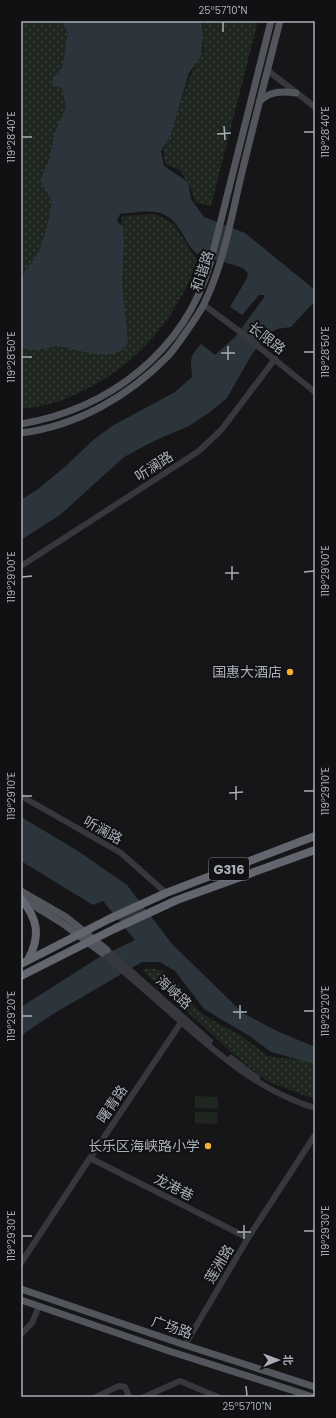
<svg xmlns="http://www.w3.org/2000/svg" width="336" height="1418" font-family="Poppins,'Noto Sans SC',sans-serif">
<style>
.grass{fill:#1e261f}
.park{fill:url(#park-dots)}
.water{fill:#2c353c}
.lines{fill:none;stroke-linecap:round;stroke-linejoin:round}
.minor{stroke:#37383d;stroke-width:6}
.major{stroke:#53555c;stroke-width:7}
.highway{stroke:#63666e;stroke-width:8}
.ticks{fill:none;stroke:#a8adb8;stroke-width:1.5}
.poi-dot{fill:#f2b134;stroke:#111113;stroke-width:1.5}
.labels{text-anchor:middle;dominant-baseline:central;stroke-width:4;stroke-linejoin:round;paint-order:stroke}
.shield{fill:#111113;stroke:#7b7e86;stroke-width:1}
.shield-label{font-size:13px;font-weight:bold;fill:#a8adb8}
.street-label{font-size:14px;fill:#a8adb8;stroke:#111113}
.poi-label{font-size:14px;fill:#a8adb8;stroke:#111113;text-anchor:end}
.neatline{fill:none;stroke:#a8adb8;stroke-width:1.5}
.ticks-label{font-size:10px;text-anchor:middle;fill:#a8adb8}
</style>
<defs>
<pattern id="park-dots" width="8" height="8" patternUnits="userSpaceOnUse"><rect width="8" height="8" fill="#1e261f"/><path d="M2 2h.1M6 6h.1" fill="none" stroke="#3c433d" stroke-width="1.8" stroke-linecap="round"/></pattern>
</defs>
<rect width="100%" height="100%" fill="#161618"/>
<!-- grass -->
<g class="grass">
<polygon points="195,1096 218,1097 218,1109 195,1108"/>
<polygon points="195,1112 218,1112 217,1124 195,1123"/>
</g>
<!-- park -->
<g class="park">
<polygon points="21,21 78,21 57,239 21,299"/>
<polygon points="203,21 258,21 211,206 196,203 190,187 180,170 165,164 163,150 192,71 203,51"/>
<path d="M 156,214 L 174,224 L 197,260 C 194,269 191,278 187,286 C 184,293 179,300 175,307 C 148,353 104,386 54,403 C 43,406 32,407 21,409 L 21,351 L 120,243 L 122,216 Z"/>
<polygon points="150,968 164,971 172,980 181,987 190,1002 200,1012 212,1020 240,1035 268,1056 278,1058 300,1059 315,1064 315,1099 268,1082 232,1053 142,970"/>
</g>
<!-- water -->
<g class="water">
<path d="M 64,21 L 202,21 L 203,37 L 201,56 L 189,73 L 171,134 L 161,151 L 164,166 L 188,182 L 191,199 L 204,217 L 245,233 L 315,290 L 315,301 L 291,327 L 277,329 L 265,336 L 251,356 L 227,398 L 210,412 L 189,426 L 156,440 L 124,457 L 60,515 L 21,540 L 21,500 L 38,489 L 66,466 L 92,441 L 112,426 L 175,392 L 192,377 C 191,359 188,359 201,344 L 215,355 L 236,336 L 265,296 L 264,295 L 259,295 L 242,315 L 230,307 L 247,278 L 248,273 L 243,268 C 233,264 202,257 196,253 C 189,247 185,237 180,230 C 165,205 145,212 120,214 L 117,221 L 123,227 L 124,241 L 122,283 L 128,343 C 115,366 77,348 56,346 C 52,346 49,349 45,349 C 37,350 31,350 23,349 L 21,351 L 21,277 L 39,252 L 47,227 L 52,202 L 40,180 L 50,158 L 54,134 L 66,107 L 62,88 L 51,85 L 55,75 L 62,68 L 68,33 L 63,24 Z"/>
<polygon points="21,817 78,851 127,885 172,944 243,1013 277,1031 315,1047 315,1064 271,1052 251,1037 204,1009 175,971 160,962 142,962 53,1014 26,1032 21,1037 21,1007 98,958 135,940 103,901 93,905 21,861"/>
</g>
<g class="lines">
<!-- minor -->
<g class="minor">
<polyline points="267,70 315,107"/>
<polyline points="204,305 239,331 315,392"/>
<polyline points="21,566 199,451 222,429 275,359"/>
<polyline points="21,796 121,853 166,893"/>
<polyline points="107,950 210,1041"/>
<path d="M 102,953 C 128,975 154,998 180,1021 C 221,1057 262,1092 315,1108"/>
<polyline points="231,1058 257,1078"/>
<polyline points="90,1158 248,1238"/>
<polyline points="21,1263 90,1158 184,1018"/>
<polyline points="21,1334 32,1323 39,1306"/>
<polyline points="185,1345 248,1238 315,1135"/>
<polyline points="96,1397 119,1386 125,1387 129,1397"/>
<polyline points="144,1397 180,1381 218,1397"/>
</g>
<!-- major -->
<g class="major">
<path d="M 260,101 C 270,91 283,91 296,93"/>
<path d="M 21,424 C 109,409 184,352 210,264 L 271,21"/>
<path d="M 21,433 C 77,426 129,396 168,356 C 177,346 185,333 193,322 C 197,316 201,310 204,304 C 222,267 230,225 239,185 C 252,130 266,76 280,21"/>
<polyline points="21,891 66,917 107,950"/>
<polyline points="21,898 62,923 102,953"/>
<polyline points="21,1289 185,1345 315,1387"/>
<polyline points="21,1300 169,1351 313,1397"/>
</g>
<!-- highway -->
<g class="highway">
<path d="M 21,899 C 38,919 41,936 28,960"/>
<polyline points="21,964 109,919 166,893 315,836"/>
<polyline points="21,976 114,929 177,900 315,850"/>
</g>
</g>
<!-- ticks -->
<path class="ticks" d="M 223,22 L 223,32M 224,126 L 225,140M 304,132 L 314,132M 217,134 L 231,133M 22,137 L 32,137M 228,346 L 228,360M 304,352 L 314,352M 221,353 L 235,353M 22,357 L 32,357M 232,566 L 232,580M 304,572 L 314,571M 225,573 L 239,573M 22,577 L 32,576M 236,786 L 236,800M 304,791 L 314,791M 229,793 L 243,792M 22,796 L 32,796M 240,1005 L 240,1019M 304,1011 L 314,1011M 233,1012 L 247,1012M 22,1016 L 32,1016M 244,1225 L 244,1239M 304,1231 L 314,1231M 237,1232 L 251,1232M 22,1236 L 32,1236M 246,1386 L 247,1396"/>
<!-- markers -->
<g class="poi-dot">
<circle cx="290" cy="672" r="4"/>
<circle cx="208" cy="1146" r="4"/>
</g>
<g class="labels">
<!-- shield labels -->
<rect class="shield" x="209" y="858" width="40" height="22" rx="3"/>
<g class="shield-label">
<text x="229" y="869">G316</text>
</g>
<!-- street labels -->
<g class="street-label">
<text transform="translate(202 271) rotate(-71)">和谐路</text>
<text transform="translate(267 338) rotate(38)">长限路</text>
<text transform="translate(154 466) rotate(-33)">听澜路</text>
<text transform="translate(103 830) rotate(29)">听澜路</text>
<text transform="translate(174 992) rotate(42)">海峡路</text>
<text transform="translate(112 1104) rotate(-56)">曙青路</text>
<text transform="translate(174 1187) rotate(27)">龙港巷</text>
<text transform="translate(219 1264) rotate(-59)">莲洲路</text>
<text transform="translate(172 1327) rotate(19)">广场路</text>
</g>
<!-- poi labels -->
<g class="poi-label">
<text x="282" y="672">国惠大酒店</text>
<text x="200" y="1146">长乐区海峡路小学</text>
</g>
</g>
<!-- border -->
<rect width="336" height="1418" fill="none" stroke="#111113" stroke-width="44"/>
<!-- north arrow -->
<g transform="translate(278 1360) rotate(89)" stroke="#111113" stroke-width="3" paint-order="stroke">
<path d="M0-3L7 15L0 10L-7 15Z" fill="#a8adb8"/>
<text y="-6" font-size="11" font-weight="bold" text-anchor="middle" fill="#a8adb8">北</text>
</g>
<rect x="22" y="22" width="292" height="1374" class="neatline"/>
<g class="ticks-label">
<text x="223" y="14">25°57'10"N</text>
<text transform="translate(325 132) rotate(-90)" y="4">119°28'40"E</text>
<text transform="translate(11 137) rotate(-90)" y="4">119°28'40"E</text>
<text transform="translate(325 352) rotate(-90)" y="4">119°28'50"E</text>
<text transform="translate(11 357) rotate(-90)" y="4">119°28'50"E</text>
<text transform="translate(325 571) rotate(-90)" y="4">119°29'00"E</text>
<text transform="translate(11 577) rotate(-90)" y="4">119°29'00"E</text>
<text transform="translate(325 791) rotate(-90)" y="4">119°29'10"E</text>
<text transform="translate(11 796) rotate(-90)" y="4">119°29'10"E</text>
<text transform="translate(325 1011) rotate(-90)" y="4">119°29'20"E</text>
<text transform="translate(11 1016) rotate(-90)" y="4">119°29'20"E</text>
<text transform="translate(325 1231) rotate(-90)" y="4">119°29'30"E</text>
<text transform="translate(11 1236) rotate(-90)" y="4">119°29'30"E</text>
<text x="247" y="1410">25°57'10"N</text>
</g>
</svg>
